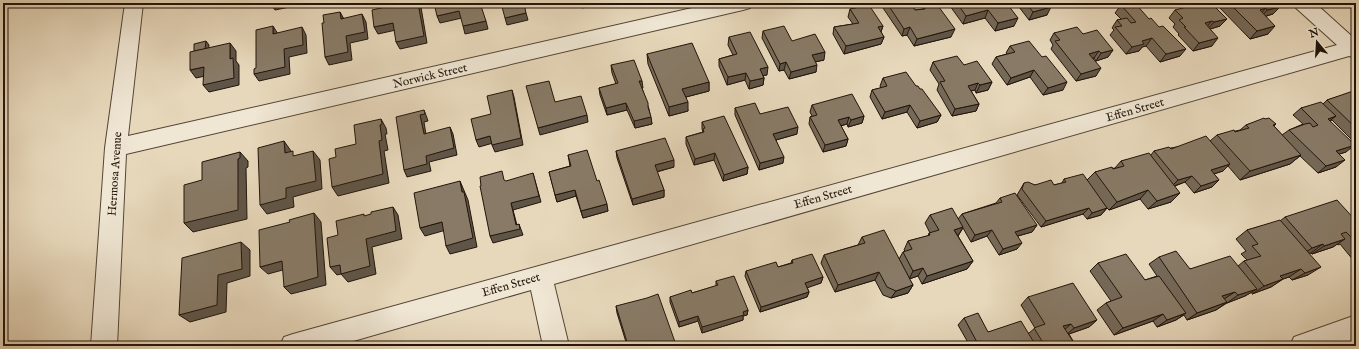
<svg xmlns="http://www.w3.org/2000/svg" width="1359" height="349" font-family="'IM FELL English',serif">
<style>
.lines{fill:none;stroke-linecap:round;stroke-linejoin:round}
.minor-casing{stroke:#534536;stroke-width:2}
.minor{fill:#efe6d3;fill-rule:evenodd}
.wall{fill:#756958;stroke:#22140a}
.shaded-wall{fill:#5f5547;stroke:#22140a}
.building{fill:#887a66;stroke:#22140a}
.labels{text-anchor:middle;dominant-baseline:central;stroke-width:3;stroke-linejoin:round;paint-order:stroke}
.street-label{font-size:12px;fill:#22140a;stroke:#efe6d3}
</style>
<rect width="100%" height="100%" fill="#e7d8bb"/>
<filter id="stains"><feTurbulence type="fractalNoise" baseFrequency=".005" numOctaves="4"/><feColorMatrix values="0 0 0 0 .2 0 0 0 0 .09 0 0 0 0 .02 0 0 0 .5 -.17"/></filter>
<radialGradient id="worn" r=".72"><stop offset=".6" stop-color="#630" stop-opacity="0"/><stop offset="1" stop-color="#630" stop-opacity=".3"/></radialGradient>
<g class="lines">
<!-- minor casing -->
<g class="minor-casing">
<g id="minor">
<polygon points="125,3 143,3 128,136 714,3 752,3 750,8 743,10 126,154 117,346 91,346 105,148"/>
<polygon points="1294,3 1315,3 1356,40 1356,58 1349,56 554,284 569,346 543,346 531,290 336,346 280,346 284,337 293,334 1337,45 1296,8"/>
<polygon points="1356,315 1356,339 1336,346 1290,346 1294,337"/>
</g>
</g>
<!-- minor -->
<use href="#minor" class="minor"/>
</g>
<!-- wall -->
<g class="wall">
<polygon points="885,3 910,3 915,10 923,9 924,6 951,37 914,46 907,35 902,36 883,8"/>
<polygon points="951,3 999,3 1014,26 995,31 985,18 963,24 950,6"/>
<polygon points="1016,3 1055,3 1049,5 1047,15 1029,20"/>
<polygon points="1221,3 1276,3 1273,14 1266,16 1268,34 1250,39 1219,7 1222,4"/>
<polygon points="1121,5 1180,56 1160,62 1146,46 1142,47 1139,51 1126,54 1110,35 1114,30 1112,28 1117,20 1121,19 1115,13"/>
<polygon points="850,9 883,26 881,32 884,37 881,44 844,54 833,34 834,27 853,24 848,17"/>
<polygon points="1175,10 1227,19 1220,26 1210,29 1212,46 1193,51 1178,35 1179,34 1173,27 1175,24 1169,18"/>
<polygon points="763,31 824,60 815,62 816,72 789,79 784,70 779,71 762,38"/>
<polygon points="1054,33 1083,34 1113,50 1108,57 1096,61 1094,58 1093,59 1096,76 1076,81 1051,49 1053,45 1050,40"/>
<polygon points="729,37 767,75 763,75 764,78 763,85 749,89 745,80 727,85 719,66 719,59 733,55 728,45"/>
<polygon points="1010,46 1063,90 1043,95 1030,77 1007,85 992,64 996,57 1007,54 1006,53"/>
<polygon points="647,54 709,82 709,91 686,97 688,111 669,116 648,64"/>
<polygon points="933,62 964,65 992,82 988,90 976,93 975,90 971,91 979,104 976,111 952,116 937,90 939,84 930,70"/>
<polygon points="611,65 643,88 642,88 649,109 652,124 635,128 627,110 607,115 600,95 599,88 616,84 612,73"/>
<polygon points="883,78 916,86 920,89 941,115 937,122 917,128 907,112 882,119 870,97 872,90 881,88 880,86"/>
<polygon points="1356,91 1356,144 1332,120 1330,121 1346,152 1339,154 1336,167 1318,173 1300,156 1290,164 1240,180 1228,166 1223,171 1214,174 1219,180 1212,187 1194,193 1185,182 1175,186 1171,202 1148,209 1140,199 1109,210 1107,208 1101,215 1087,219 1083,214 1041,227 1017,195 1020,190 1024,183 1035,185 1054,185 1062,183 1064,179 1087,180 1095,172 1115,168 1121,161 1151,155 1154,151 1210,141 1217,135 1240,130 1246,125 1265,119 1276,124 1274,126 1282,135 1289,130 1303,124 1293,115 1301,108 1323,104 1327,100"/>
<polygon points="812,105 864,116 862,123 848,127 847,124 841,126 848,139 846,146 823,152 809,124 810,117 812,116 810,112"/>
<polygon points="735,108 760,114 797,134 776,140 783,163 759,170 735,115"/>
<polygon points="702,122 748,167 747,174 723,181 714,160 694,165 686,144 686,137 703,132 702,129"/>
<polygon points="616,151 674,167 657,172 664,190 664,197 633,205 617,158"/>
<polygon points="568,155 597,181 608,211 583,218 576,196 557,202 549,172 570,166"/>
<polygon points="1000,198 1037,225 1032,232 1018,236 1017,249 999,255 987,236 971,242 963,228 958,236 973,261 967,269 922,284 918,276 909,279 913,285 908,293 891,298 883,295 875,280 835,292 821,263 824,255 858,245 862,237 899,259 903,252 905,251 904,250 908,241 928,236 929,233 930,233 925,223 930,215 958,219 962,214 996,203"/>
<polygon points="1285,217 1356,221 1356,261 1354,261 1340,244 1338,245 1337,244 1333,247 1312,254 1311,253 1308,253 1308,275 1292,280 1289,277 1283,279 1271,287 1252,294 1252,292 1245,296 1227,303 1216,310 1187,320 1184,315 1176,320 1157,327 1153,321 1114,335 1097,310 1106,303 1111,301 1090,271 1098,263 1145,280 1157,276 1149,264 1159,257 1190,269 1238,266 1244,261 1247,260 1241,254 1246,251 1236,239 1247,230 1280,221"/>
<polygon points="792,260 823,277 821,283 807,287 809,292 807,297 760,312 745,276 746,271 778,267 791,263"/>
<polygon points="716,281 748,310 747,315 743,316 743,320 702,333 698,321 679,327 670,302 670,297 692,293 716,286"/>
<polygon points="1028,297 1097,320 1089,327 1069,334 1076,346 970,346 958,325 964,318 988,332 1029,333 1035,328 1021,305"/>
<polygon points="616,306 675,346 626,342 617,313"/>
</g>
<!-- shaded-wall -->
<g class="shaded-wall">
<polygon points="270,3 309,3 275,10"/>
<polygon points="418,3 419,3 421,7 427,43 400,49 396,42"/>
<polygon points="582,3 604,3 582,8"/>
<polygon points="1042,3 1055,3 1040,7"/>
<polygon points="1051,7 1047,15 1029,20 1033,12"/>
<polygon points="1280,7 1273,14 1260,18 1267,10"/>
<polygon points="1266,8 1259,16 1260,10"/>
<polygon points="988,10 985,18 963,24 966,16"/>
<polygon points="459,11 462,18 440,23 437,16"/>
<polygon points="340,12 344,19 341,19"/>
<polygon points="526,13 528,20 507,25 505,18"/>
<polygon points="362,14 366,22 368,39 350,43 352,60 329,65 325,57 346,36"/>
<polygon points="1018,18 1014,26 995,31 998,23"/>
<polygon points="1227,19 1220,26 1207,30 1214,22"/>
<polygon points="486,21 488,29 465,34 463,26"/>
<polygon points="1212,21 1206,28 1205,23"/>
<polygon points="393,23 396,30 378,34 374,27"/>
<polygon points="273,26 278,34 273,34"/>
<polygon points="883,26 880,34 878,27"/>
<polygon points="1275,26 1268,34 1250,39 1257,31"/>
<polygon points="302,27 306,35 307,53 289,57 290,74 259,81 254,74 284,49"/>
<polygon points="910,27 907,35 902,36 904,29"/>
<polygon points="955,29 951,37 914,46 917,39"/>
<polygon points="884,37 881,44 844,54 846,46"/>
<polygon points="1152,38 1146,46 1142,47 1139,51 1126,54 1132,47 1142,41"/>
<polygon points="1218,38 1212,46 1193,51 1199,43"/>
<polygon points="206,41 209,45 208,53 197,55"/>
<polygon points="230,43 236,51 236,61 239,65 239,85 209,92 203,85 230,59"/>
<polygon points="1186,49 1180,56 1160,62 1166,54"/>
<polygon points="1113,50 1108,57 1096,61 1101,53"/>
<polygon points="1099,51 1094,58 1084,61 1089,54"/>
<polygon points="825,52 824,60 810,63 812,55"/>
<polygon points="786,62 784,70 779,71 780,64"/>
<polygon points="817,65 816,72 789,79 791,72"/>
<polygon points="204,67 210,75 196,78 190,70"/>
<polygon points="768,67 767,75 759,76 760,69"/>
<polygon points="1101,68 1096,76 1076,81 1081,74"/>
<polygon points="1034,70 1030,77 1007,85 1011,78"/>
<polygon points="746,73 745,80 727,85 728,77"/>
<polygon points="764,78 763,85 749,89 750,81"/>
<polygon points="639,81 642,81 643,88 640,89"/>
<polygon points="709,82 709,91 682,98 682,89"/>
<polygon points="992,82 988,90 976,93 980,85"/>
<polygon points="1067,82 1063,90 1043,95 1048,88"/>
<polygon points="978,83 975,90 964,93 968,86"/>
<polygon points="512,90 514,97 523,145 495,152 492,145"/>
<polygon points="688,102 688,111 669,116 669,107"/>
<polygon points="626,103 627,110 607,115 606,108"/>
<polygon points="979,104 976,111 952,116 955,109"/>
<polygon points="910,105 907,112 882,119 885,112"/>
<polygon points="424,110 427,118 428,121 424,122 427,141 424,134 420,115"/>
<polygon points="587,115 588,122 540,135 538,128"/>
<polygon points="941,115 937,122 917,128 920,121"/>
<polygon points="864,116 862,123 848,127 851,120"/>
<polygon points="1336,116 1327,123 1328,119"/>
<polygon points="651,117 652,124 635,128 634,121"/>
<polygon points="849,117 847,124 836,127 838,120"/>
<polygon points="381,119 386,128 387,134 385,134 388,150 384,151 389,183 338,196 332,187 379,141"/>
<polygon points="450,127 453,134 457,155 429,162 431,171 407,177 404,170 426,156"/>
<polygon points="798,127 797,134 772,141 773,134"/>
<polygon points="490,136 493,143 479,147 476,140"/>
<polygon points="848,139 846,146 823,152 825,145"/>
<polygon points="284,141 291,151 292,162 285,153"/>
<polygon points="1355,145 1346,152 1327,158 1336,151"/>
<polygon points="313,151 320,160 322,189 293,197 294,207 267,214 260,205 286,188"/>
<polygon points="240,152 248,161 248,167 246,168 247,219 193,232 184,223 238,159"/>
<polygon points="715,153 714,160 694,165 695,159"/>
<polygon points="1301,155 1290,164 1240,180 1250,171"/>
<polygon points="784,157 783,163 759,170 760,163"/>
<polygon points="674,160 674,167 655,172 655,165"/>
<polygon points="1345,160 1336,167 1318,173 1326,166"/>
<polygon points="1230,164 1223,171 1204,177 1211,170"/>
<polygon points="748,167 747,174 723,181 724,175"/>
<polygon points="533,173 541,202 513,210 518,229 519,224 523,235 493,243 490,236 516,225 511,203"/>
<polygon points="1192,176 1185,182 1171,187 1178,180"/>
<polygon points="1219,180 1212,187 1194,193 1201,186"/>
<polygon points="460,181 468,200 477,247 450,254 446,246 462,192"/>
<polygon points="575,190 576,196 557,202 555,195"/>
<polygon points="664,190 664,197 633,205 632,199"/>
<polygon points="1148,190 1140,199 1109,210 1117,202"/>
<polygon points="1180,193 1171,202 1148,209 1157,201"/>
<polygon points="607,204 608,211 583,218 581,211"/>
<polygon points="393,207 398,215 402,239 372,247 376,274 348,282 341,274 337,275 330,267 366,239"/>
<polygon points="1089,208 1083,214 1041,227 1046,221"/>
<polygon points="1107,208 1101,215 1087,219 1092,213"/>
<polygon points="314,213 321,222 326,285 291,294 284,287"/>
<polygon points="442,222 446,230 425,236 420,228"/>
<polygon points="1037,225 1032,232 1010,238 1015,232"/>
<polygon points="963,227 958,236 954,230"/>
<polygon points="992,230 987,236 971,242 975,235"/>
<polygon points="1345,239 1333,247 1312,254 1324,246"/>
<polygon points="241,242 250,250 250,276 227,283 226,312 190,322 179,315 218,275"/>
<polygon points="1022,243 1017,249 999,255 1003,249"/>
<polygon points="1323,244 1311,253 1300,256 1312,248"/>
<polygon points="282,261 290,268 268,274 260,267"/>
<polygon points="973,261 967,269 922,284 927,276"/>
<polygon points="1321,267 1308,275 1292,280 1305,273"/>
<polygon points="923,268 918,276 909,279 913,271"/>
<polygon points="1301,269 1289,277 1269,284 1280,276"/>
<polygon points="879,272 875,280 835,292 838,285"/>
<polygon points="823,277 821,283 804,289 805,283"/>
<polygon points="1283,279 1271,287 1252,294 1264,286"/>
<polygon points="913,285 908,293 891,298 896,291"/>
<polygon points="1257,289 1245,296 1227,303 1238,295"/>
<polygon points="809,292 807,297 760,312 761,307"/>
<polygon points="1235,292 1224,299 1222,296"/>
<polygon points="1227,302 1216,310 1187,320 1197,313"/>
<polygon points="748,310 747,315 743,316 743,320 702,333 702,327"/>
<polygon points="1186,313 1176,320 1157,327 1167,320"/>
<polygon points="1163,314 1153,321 1114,335 1123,328"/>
<polygon points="698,316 698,321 679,327 679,322"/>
<polygon points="1097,320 1089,327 1066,335 1074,328"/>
<polygon points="1071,324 1063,331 1063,326"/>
<polygon points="675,342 675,346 666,346 666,345"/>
</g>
<!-- building -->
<g class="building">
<polygon points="403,3 418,3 424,36 396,42 393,23 374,27 372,10"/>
<polygon points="434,3 480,3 486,21 463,26 459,11 437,16"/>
<polygon points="501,3 524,3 526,13 505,18"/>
<polygon points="887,3 910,3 915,10 925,9 924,6 936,3 955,29 917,39 910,27 904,29"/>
<polygon points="957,3 999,3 1002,6 1008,5 1018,18 998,23 988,10 966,16"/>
<polygon points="1026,3 1047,3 1051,7 1033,12"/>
<polygon points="1129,3 1135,3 1149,19 1151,18 1159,27 1163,26 1186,49 1166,54 1152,38 1142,41 1144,44 1132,47 1115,27 1122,26 1117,20 1127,18 1131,23 1136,22 1121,5"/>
<polygon points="1202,3 1211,3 1227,19 1214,22 1212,21 1205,23 1218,38 1199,43 1184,27 1186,27 1179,20 1183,18 1175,10"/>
<polygon points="1229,3 1276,3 1280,7 1267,10 1266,8 1260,10 1275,26 1257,31"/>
<polygon points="869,5 883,26 878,27 884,37 846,46 834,27 859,23 850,9"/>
<polygon points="340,12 341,19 362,14 365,32 346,36 348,52 325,57 322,23 324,23 323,15"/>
<polygon points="273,26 273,34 302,27 303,45 284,49 285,67 254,74 254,69 256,68 256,30"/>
<polygon points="784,26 792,41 815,34 825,52 812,55 817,65 791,72 786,62 780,64 763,31"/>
<polygon points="1077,27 1083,34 1097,30 1113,50 1101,53 1099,51 1089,54 1101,68 1081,74 1055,41 1060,40 1054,33"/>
<polygon points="750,32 768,67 760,69 764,78 750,81 746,73 728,77 719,59 737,54 729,37"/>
<polygon points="206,41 205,49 194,51 194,44"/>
<polygon points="1029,41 1042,57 1046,56 1067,82 1048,88 1034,70 1011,78 996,57 1015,52 1010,46"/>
<polygon points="230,43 230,59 233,58 234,78 203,85 204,67 190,70 190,52"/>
<polygon points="692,43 709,82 682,89 688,102 669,107 647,54"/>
<polygon points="957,56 964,65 977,61 992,82 980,85 978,83 968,86 979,104 955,109 940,82 945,81 933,62"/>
<polygon points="634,60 642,81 639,81 648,103 648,107 651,117 634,121 626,103 606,108 599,88 618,83 611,65"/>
<polygon points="906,72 916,86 918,86 920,89 922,89 941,115 920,121 910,105 885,112 872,90 887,86 883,78"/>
<polygon points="549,81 555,102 581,96 587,115 538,128 526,86"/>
<polygon points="512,90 521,138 492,145 490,136 476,140 471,119 491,114 487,96"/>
<polygon points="1356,90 1356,128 1327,100"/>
<polygon points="852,94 864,116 851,120 849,117 838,120 848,139 825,145 810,117 817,115 812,105"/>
<polygon points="1321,102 1336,116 1328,119 1355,145 1336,151 1345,160 1326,166 1289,130 1305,124 1310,123 1313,127 1318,125 1301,108"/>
<polygon points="755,103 760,114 788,107 798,127 773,134 784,157 760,163 735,108"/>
<polygon points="424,110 425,114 420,115 424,134 450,127 454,148 426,156 427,164 404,170 396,117"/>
<polygon points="724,116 748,167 724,175 715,153 695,159 686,137 704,132 703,129 705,128 702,122"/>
<polygon points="1264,118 1265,119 1269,118 1276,124 1273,125 1301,155 1250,171 1217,135 1234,130 1235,132 1249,128 1246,125"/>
<polygon points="381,119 382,124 380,125 382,140 379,141 383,174 332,187 329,159 336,157 335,149 356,144 354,125"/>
<polygon points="1206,136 1230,164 1211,170 1219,180 1201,186 1192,176 1178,180 1154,151 1169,147 1171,149"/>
<polygon points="665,138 674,160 655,165 664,190 632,199 616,151"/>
<polygon points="284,141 285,153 293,151 293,156 313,151 316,181 286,188 286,198 260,205 258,148"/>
<polygon points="587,150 597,181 599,180 607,204 581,211 575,190 555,195 549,172 571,166 568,155"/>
<polygon points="240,152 240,158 238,159 238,210 184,223 184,185 202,180 202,162"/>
<polygon points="1149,153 1180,193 1157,201 1148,190 1117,202 1095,172 1112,167 1113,169 1124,166 1121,161"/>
<polygon points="502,171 504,180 506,181 533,173 539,196 511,203 516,225 519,224 520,229 490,236 480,186 481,186 480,177"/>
<polygon points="1083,174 1107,208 1092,213 1089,208 1046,221 1022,189 1024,183 1028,182 1035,185 1051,180 1054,185 1066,182 1064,179"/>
<polygon points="460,181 462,192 464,192 473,238 446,246 442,222 420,228 414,193"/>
<polygon points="1015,193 1037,225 1015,232 1022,243 1003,249 992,230 975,235 962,214 1002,202 1000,198"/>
<polygon points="1337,200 1356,221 1356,240 1352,236 1351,237 1346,232 1341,234 1345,239 1324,246 1323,244 1312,248 1285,217"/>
<polygon points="393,207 396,231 366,239 370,266 341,274 340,265 330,267 327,238 338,235 336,221 364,214 364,216 371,214 371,212"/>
<polygon points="952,208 963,227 954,230 973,261 927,276 923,268 913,271 903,252 912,249 908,241 930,235 929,233 939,230 930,215"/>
<polygon points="314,213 318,277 284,287 282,261 260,267 259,230 290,222 289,220"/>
<polygon points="1280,220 1321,267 1305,273 1301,269 1280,276 1283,279 1264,286 1244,261 1261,256 1252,246 1258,244 1247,230"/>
<polygon points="884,230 913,285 896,291 887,287 879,272 838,285 824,255 865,243 862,237"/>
<polygon points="241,242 242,269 218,275 217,305 179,315 182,258"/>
<polygon points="1176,251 1190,269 1230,256 1257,289 1238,295 1235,292 1222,296 1227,302 1197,313 1159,257"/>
<polygon points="812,254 823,277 805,283 809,292 761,307 746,271 776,262 778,267 793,263 792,260"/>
<polygon points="1126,254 1145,280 1159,276 1186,313 1167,320 1163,314 1123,328 1106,303 1122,297 1098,263"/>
<polygon points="734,276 748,310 743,312 744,315 702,327 698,316 679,322 670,297 691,290 692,293 718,285 716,281"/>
<polygon points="1073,283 1097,320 1074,328 1071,324 1063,326 1076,346 1045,346 1034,328 1045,324 1028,297"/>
<polygon points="658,294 675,342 666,345 666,346 613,346 627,342 616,306 647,298"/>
<polygon points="978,313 988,332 1021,321 1036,346 971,346 978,344 964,318"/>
</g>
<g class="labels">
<!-- street labels -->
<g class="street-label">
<text transform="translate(430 76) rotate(-13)">Norwick Street</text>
<text transform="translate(1135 110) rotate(-16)">Effen Street</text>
<text transform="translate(115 174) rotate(-86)">Hermosa Avenue</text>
<text transform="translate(823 197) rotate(-16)">Effen Street</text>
<text transform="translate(511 285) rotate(-16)">Effen Street</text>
</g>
</g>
<!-- margin -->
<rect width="1359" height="349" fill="none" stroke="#e7d8bb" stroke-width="16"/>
<rect x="4" y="4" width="1351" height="341" fill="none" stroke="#22140a" stroke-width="2"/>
<rect x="8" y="8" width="1343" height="333" fill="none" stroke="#22140a"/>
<!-- north arrow -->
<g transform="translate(1317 42) rotate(342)" stroke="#efe6d3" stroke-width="3" paint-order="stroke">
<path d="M0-3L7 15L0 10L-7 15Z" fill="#22140a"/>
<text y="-6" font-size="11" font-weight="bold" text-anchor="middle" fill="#22140a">N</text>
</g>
<rect width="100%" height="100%" filter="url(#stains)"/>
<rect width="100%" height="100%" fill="url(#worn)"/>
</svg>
